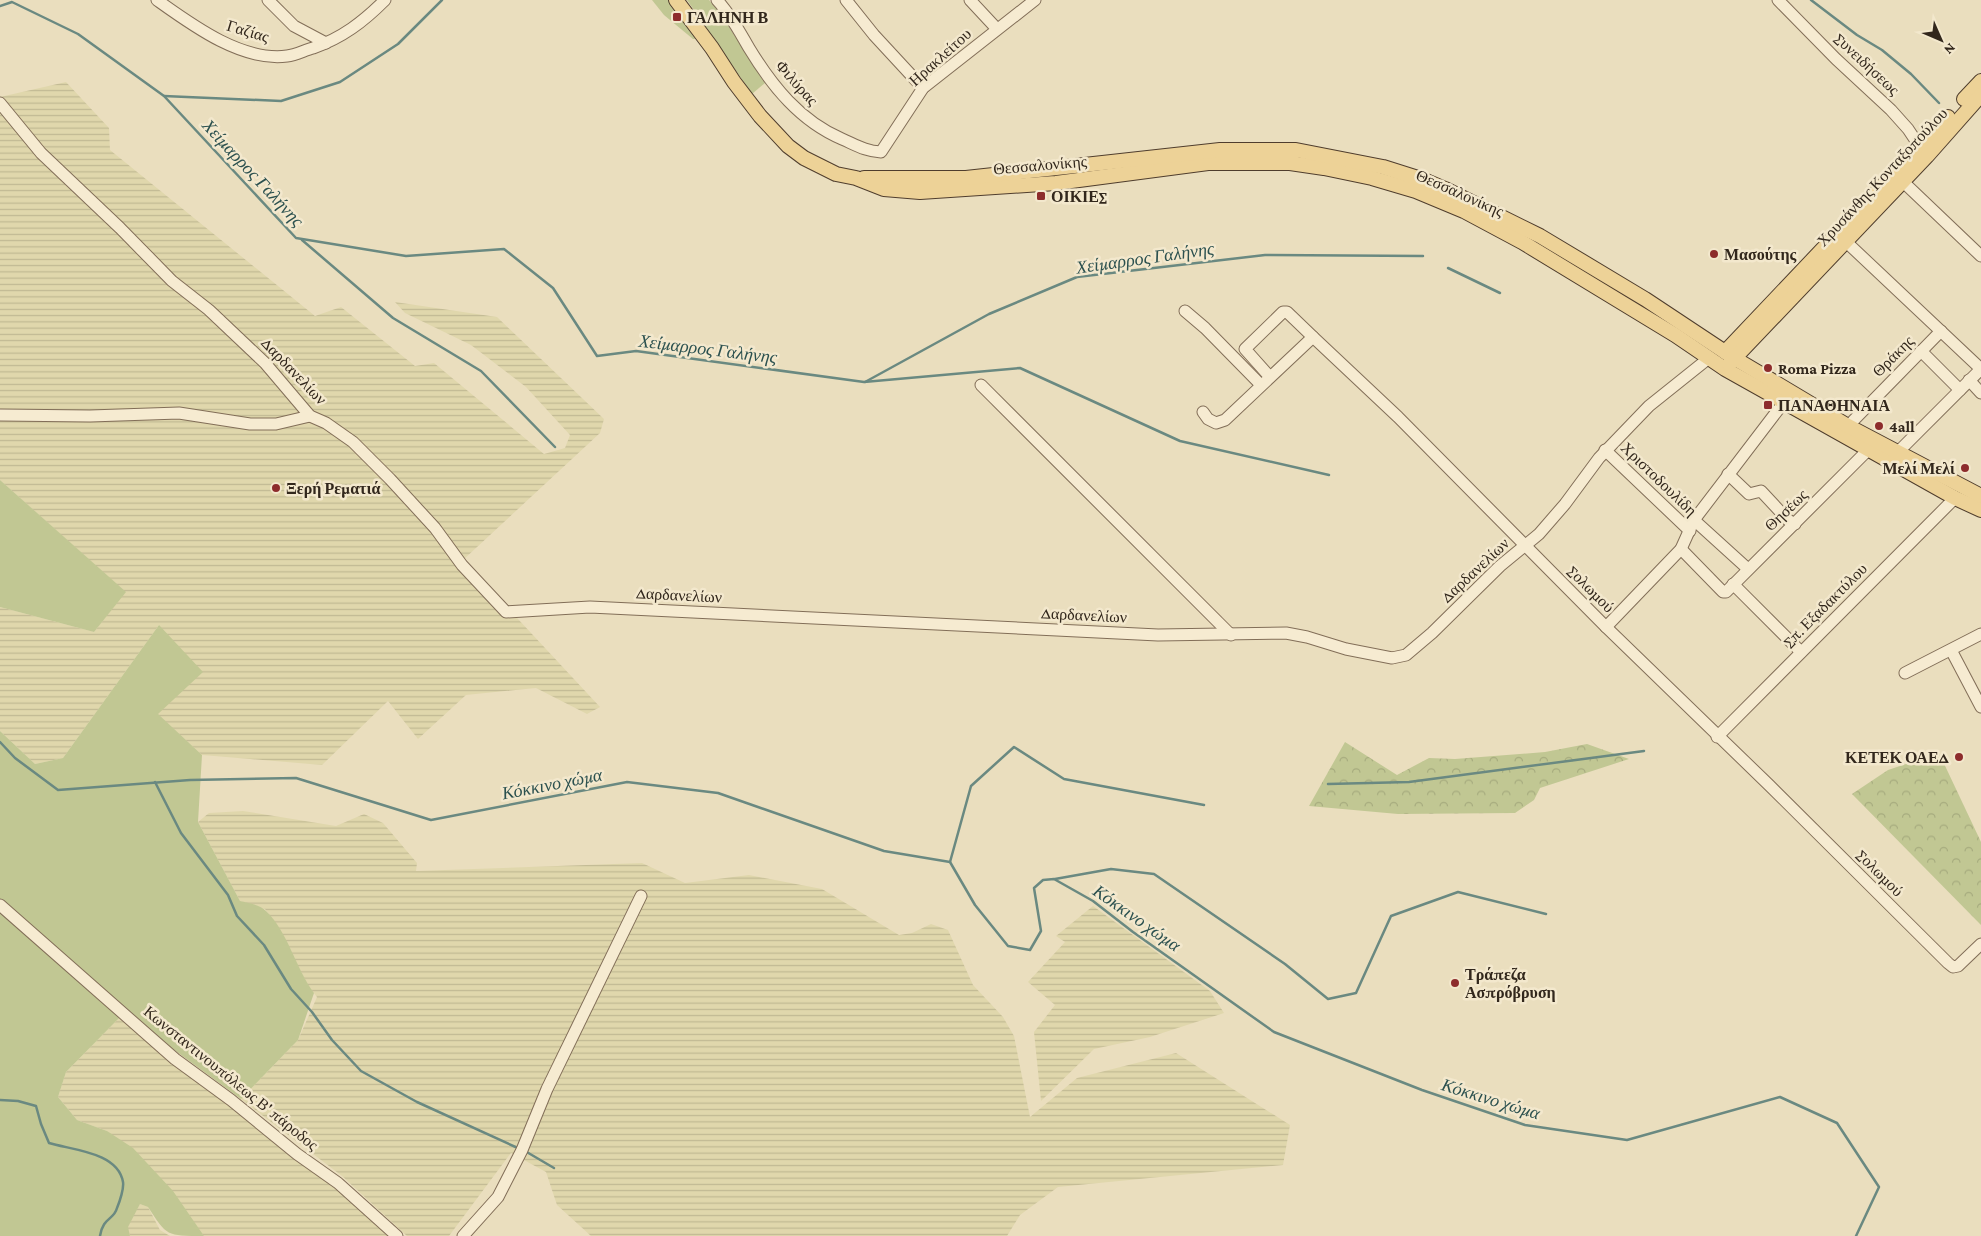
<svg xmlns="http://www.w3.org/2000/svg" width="1981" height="1236" font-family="'Crimson Pro',serif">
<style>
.farmland{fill:url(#farmland-rules)}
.green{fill:#c1c793}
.forest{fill:url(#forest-crowns)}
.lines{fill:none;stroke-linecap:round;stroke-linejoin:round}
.stream{stroke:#6a8981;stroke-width:2.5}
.minor-casing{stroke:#826e58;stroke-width:13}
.major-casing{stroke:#4f3d2d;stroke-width:16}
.minor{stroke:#f6ebd1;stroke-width:11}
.major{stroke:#edd297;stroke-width:14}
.poi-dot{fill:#8d2c2c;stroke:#f3e8cd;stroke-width:2}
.labels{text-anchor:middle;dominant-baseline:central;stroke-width:5;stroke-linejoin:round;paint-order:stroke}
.poi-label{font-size:16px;font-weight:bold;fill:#32271c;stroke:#f3e8cd;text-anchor:start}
.street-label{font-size:16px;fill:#32271c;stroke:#f3e8cd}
.water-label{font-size:18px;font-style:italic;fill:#2c514f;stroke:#f3e8cd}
</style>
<defs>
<pattern id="farmland-rules" width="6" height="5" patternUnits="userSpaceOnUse" patternTransform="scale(1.25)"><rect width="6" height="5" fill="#e0d7ac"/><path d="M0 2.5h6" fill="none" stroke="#c1b993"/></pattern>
<pattern id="forest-crowns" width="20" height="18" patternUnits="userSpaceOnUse" patternTransform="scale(1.25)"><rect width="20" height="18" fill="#c1c793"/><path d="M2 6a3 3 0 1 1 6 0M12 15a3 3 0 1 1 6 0" fill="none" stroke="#a6ab7e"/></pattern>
</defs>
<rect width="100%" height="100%" fill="#eadebe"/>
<!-- farmland -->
<g class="farmland">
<polygon points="66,82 109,128 110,150 315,316 341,307 415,366 434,363 544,454 565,448 570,435 526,387 471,345 405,313 395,302 497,317 604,419 600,433 463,560 600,707 587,714 536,688 466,695 418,739 388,701 322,765 202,755 157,714 159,625 63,758 35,764 0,731 0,607 94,632 125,592 0,480 0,97"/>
<polygon points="243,811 336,826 364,814 383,823 417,863 416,871 642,863 685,883 749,875 822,889 899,935 912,933 931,924 948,930 973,985 1003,1017 1014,1036 1030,1117 1077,1078 1176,1053 1290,1125 1283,1165 1058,1187 1020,1215 1007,1236 591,1236 557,1205 546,1172 511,1153 449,1236 407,1236 342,1176 241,1099 298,1040 317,997 307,984 280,930 265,909 240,901 198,822 209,813"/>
<polygon points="1093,906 1210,991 1224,1013 1150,1037 1094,1049 1041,1101 1034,1032 1055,1005 1028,982 1065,942 1056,936"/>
<polygon points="124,1013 396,1236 204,1236 107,1131 77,1120 58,1097 66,1072"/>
<polygon points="140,1204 148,1207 160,1230 170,1236 130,1236 127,1227"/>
</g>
<!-- green -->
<g class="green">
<polygon points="652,0 668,0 693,33 695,39 693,39 664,15"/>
<polygon points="687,0 709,0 720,13 765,83 752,94"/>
<polygon points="0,480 126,592 94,632 0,607"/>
<path d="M 159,625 L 203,672 L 158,714 L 202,755 L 198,822 L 240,901 C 248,903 261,905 266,911 C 288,932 296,969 314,993 L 298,1040 L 241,1099 L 124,1013 L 66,1072 L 58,1097 L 77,1120 L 107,1131 L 133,1148 L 173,1191 L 204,1236 C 166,1236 167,1236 148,1207 L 140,1204 L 128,1227 L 130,1236 L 0,1236 L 0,731 L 35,764 L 63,758 Z"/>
</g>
<!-- forest -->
<g class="forest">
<polygon points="1345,742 1397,775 1429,758 1455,759 1545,752 1587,744 1629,759 1540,788 1534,800 1515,813 1398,814 1309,806"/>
<polygon points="1939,753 1981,842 1981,925 1852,794 1888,770"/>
</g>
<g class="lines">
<!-- stream -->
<g class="stream">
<polyline points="1811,0 1857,35 1882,50 1911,74 1939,103"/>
<polyline points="0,6 12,2 78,34 164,96 296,238 406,256 504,249 553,288 597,356 636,351 864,382 1020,368 1180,441 1329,475"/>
<polyline points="164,96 281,101 340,82 398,44 442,0"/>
<polyline points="302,240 393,318 481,371 555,447"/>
<polyline points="1448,268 1500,293"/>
<polyline points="865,382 989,314 1077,277 1265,255 1423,256"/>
<polyline points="0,742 15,758 58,790 190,780 296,778 431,820 627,782 718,793 884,851 950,862 975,905 1008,946 1030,950 1041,931 1034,888 1043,880 1054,879 1093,901 1133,932 1274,1032 1422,1090 1525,1125 1627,1140 1780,1097 1837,1123 1879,1187 1856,1236"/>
<polyline points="155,782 181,833 228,895 237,916 264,945 291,989 312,1012 332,1040 361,1071 417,1102 520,1149"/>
<polyline points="1328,784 1409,782 1644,751"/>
<polyline points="950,862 971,786 1014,747 1064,779 1204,805"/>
<polyline points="1055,879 1111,869 1154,874 1285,964 1328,999 1356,993 1391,916 1458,892 1546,914"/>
<path d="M 0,1100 L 18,1101 L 36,1106 L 41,1124 L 49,1143 C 72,1150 118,1152 123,1182 C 124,1188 120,1201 117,1208 C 114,1220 103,1217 100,1236"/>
<polyline points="525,1151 554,1168"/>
</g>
<!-- minor casing -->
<g class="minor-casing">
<g id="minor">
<path d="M 157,0 C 192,25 242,62 287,56 C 296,55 305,50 313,48 C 342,38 363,22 385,0"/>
<polyline points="268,0 294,26 326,43"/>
<path d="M 717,0 C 731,15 739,31 749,48 C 772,86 800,121 842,139 C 856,145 865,151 881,152 L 923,88 L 1035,0"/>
<polyline points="846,0 874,35 923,88"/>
<polyline points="970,0 997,29"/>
<polyline points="1778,0 1836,59 1891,110 1908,129 1924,153"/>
<polyline points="0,103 41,153 120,228 172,281 209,310 265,363 310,416 326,423 353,442 390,479 435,528 462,565 506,612 590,607 1158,635 1286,633 1307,637 1346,649 1392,658 1406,655 1432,633 1500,566 1539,534 1565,504 1599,458 1649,406 1709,358"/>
<polyline points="1897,176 1981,256"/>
<polyline points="1841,237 1981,369"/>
<polyline points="1185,311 1205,328 1261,385"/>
<polyline points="1921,351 1960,390"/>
<polyline points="1270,377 1245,349 1283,312 1287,312 1313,337"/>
<polyline points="1969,380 1981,393"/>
<polyline points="981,385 1231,635"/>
<polyline points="1203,412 1208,419 1216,423 1225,420 1313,337 1398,417 1606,627 1769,785 1948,963 1953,967 1958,966 1981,944"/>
<polyline points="0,415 90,416 179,413 250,424 276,424 310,416"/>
<polyline points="1848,426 1941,331"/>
<polyline points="1605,450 1690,531"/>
<polyline points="1898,452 1981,369"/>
<polyline points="1728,474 1749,494 1761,491 1788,520 1795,524"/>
<polyline points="1694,520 1748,569"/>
<polyline points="1681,549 1723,592 1726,592 1869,449"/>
<polyline points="1733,584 1801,652"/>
<polyline points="1606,627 1681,549 1694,520 1784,402"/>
<polyline points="1951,650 1981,707"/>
<polyline points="1905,673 1981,634"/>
<polyline points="1717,737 1955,498"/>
<polyline points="0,905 175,1059 231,1100 297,1154 338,1183 397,1236"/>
<polyline points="463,1236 498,1197 522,1150 547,1089 641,896"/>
</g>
</g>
<!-- major casing -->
<g class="major-casing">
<g id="major">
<polyline points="676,0 712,48 734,82 760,116 788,146 804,158 836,174 856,178 884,189 920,192 1056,183 1208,163 1290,163 1324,168 1372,178 1416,191 1464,211 1522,242 1675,335 1725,369 1955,498 1981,510"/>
<polyline points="1964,99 1981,81"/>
<polyline points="864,178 966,178 1220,150 1296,150 1383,167 1424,180 1445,189 1540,236 1645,299 1734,358 1848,426 1981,496"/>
<polyline points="1725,352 1948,117"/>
<polyline points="1729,364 1927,156 1981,95"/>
</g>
</g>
<!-- minor -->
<use href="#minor" class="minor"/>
<!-- major -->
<use href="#major" class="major"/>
</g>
<!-- markers -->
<g class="poi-dot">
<rect x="672" y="12" width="10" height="10" rx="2.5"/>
<rect x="1036" y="191" width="10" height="10" rx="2.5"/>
<circle cx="1714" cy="254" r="5"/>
<circle cx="1768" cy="368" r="5"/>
<rect x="1763" y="400" width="10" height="10" rx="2.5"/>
<circle cx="1879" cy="426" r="5"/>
<circle cx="1965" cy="468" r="5"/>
<circle cx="276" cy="488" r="5"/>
<circle cx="1959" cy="757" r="5"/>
<circle cx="1455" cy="983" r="5"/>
</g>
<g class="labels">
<!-- poi labels -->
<g class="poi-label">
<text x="687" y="17">ΓΑΛΗΝΗ Β</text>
<text x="1051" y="196">ΟΙΚΙΕΣ</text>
<text x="1724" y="254">Μασούτης</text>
<text x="1778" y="368">Roma Pizza</text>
<text x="1778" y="405">ΠΑΝΑΘΗΝΑΙΑ</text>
<text x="1889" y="426">4all</text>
<text x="1955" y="468" text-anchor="end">Μελί Μελί</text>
<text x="286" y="488">Ξερή Ρεματιά</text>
<text x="1949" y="757" text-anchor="end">ΚΕΤΕΚ ΟΑΕΔ</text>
<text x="1465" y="974">Τράπεζα<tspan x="1465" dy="18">Ασπρόβρυση</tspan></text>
</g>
<!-- street labels -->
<g class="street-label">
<text transform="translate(248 31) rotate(17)">Γαζίας</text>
<text transform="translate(940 57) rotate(-42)">Ηρακλείτου</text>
<text transform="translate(1867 64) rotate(43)">Συνειδήσεως</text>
<text transform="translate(797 83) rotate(48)">Φιλύρας</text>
<text transform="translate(1040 165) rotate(-5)">Θεσσαλονίκης</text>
<text transform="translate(1882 177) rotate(-47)">Χρυσάνθης Κονταξοπούλου</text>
<text transform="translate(1460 193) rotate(24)">Θεσσαλονίκης</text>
<text transform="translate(1893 356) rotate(-45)">Θράκης</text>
<text transform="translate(294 371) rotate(46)">Δαρδανελίων</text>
<text transform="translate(1659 479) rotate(44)">Χριστοδουλίδη</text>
<text transform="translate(1786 510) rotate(-44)">Θησέως</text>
<text transform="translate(1475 570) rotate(-43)">Δαρδανελίων</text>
<text transform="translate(1591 589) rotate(45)">Σολωμού</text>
<text transform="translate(679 595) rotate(3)">Δαρδανελίων</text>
<text transform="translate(1825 605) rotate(-45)">Σπ. Εξαδακτύλου</text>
<text transform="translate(1084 615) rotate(3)">Δαρδανελίων</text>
<text transform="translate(1880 873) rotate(45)">Σολωμού</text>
<text transform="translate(231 1078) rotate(39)">Κωνσταντινουπόλεως Β' πάροδος</text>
</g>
<!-- water labels -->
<g class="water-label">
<text transform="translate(253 173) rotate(47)">Χείμαρρος Γαλήνης</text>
<text transform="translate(1145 258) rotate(-8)">Χείμαρρος Γαλήνης</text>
<text transform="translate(708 349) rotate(7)">Χείμαρρος Γαλήνης</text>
<text transform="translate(552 784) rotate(-11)">Κόκκινο χώμα</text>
<text transform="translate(1137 918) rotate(35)">Κόκκινο χώμα</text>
<text transform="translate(1491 1099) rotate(17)">Κόκκινο χώμα</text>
</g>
</g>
<!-- north arrow -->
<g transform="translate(1941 40) rotate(135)" stroke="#f3e8cd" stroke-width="4" paint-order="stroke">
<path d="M0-4L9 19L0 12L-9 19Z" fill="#32271c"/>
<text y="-8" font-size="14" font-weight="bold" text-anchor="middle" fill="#32271c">N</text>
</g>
</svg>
